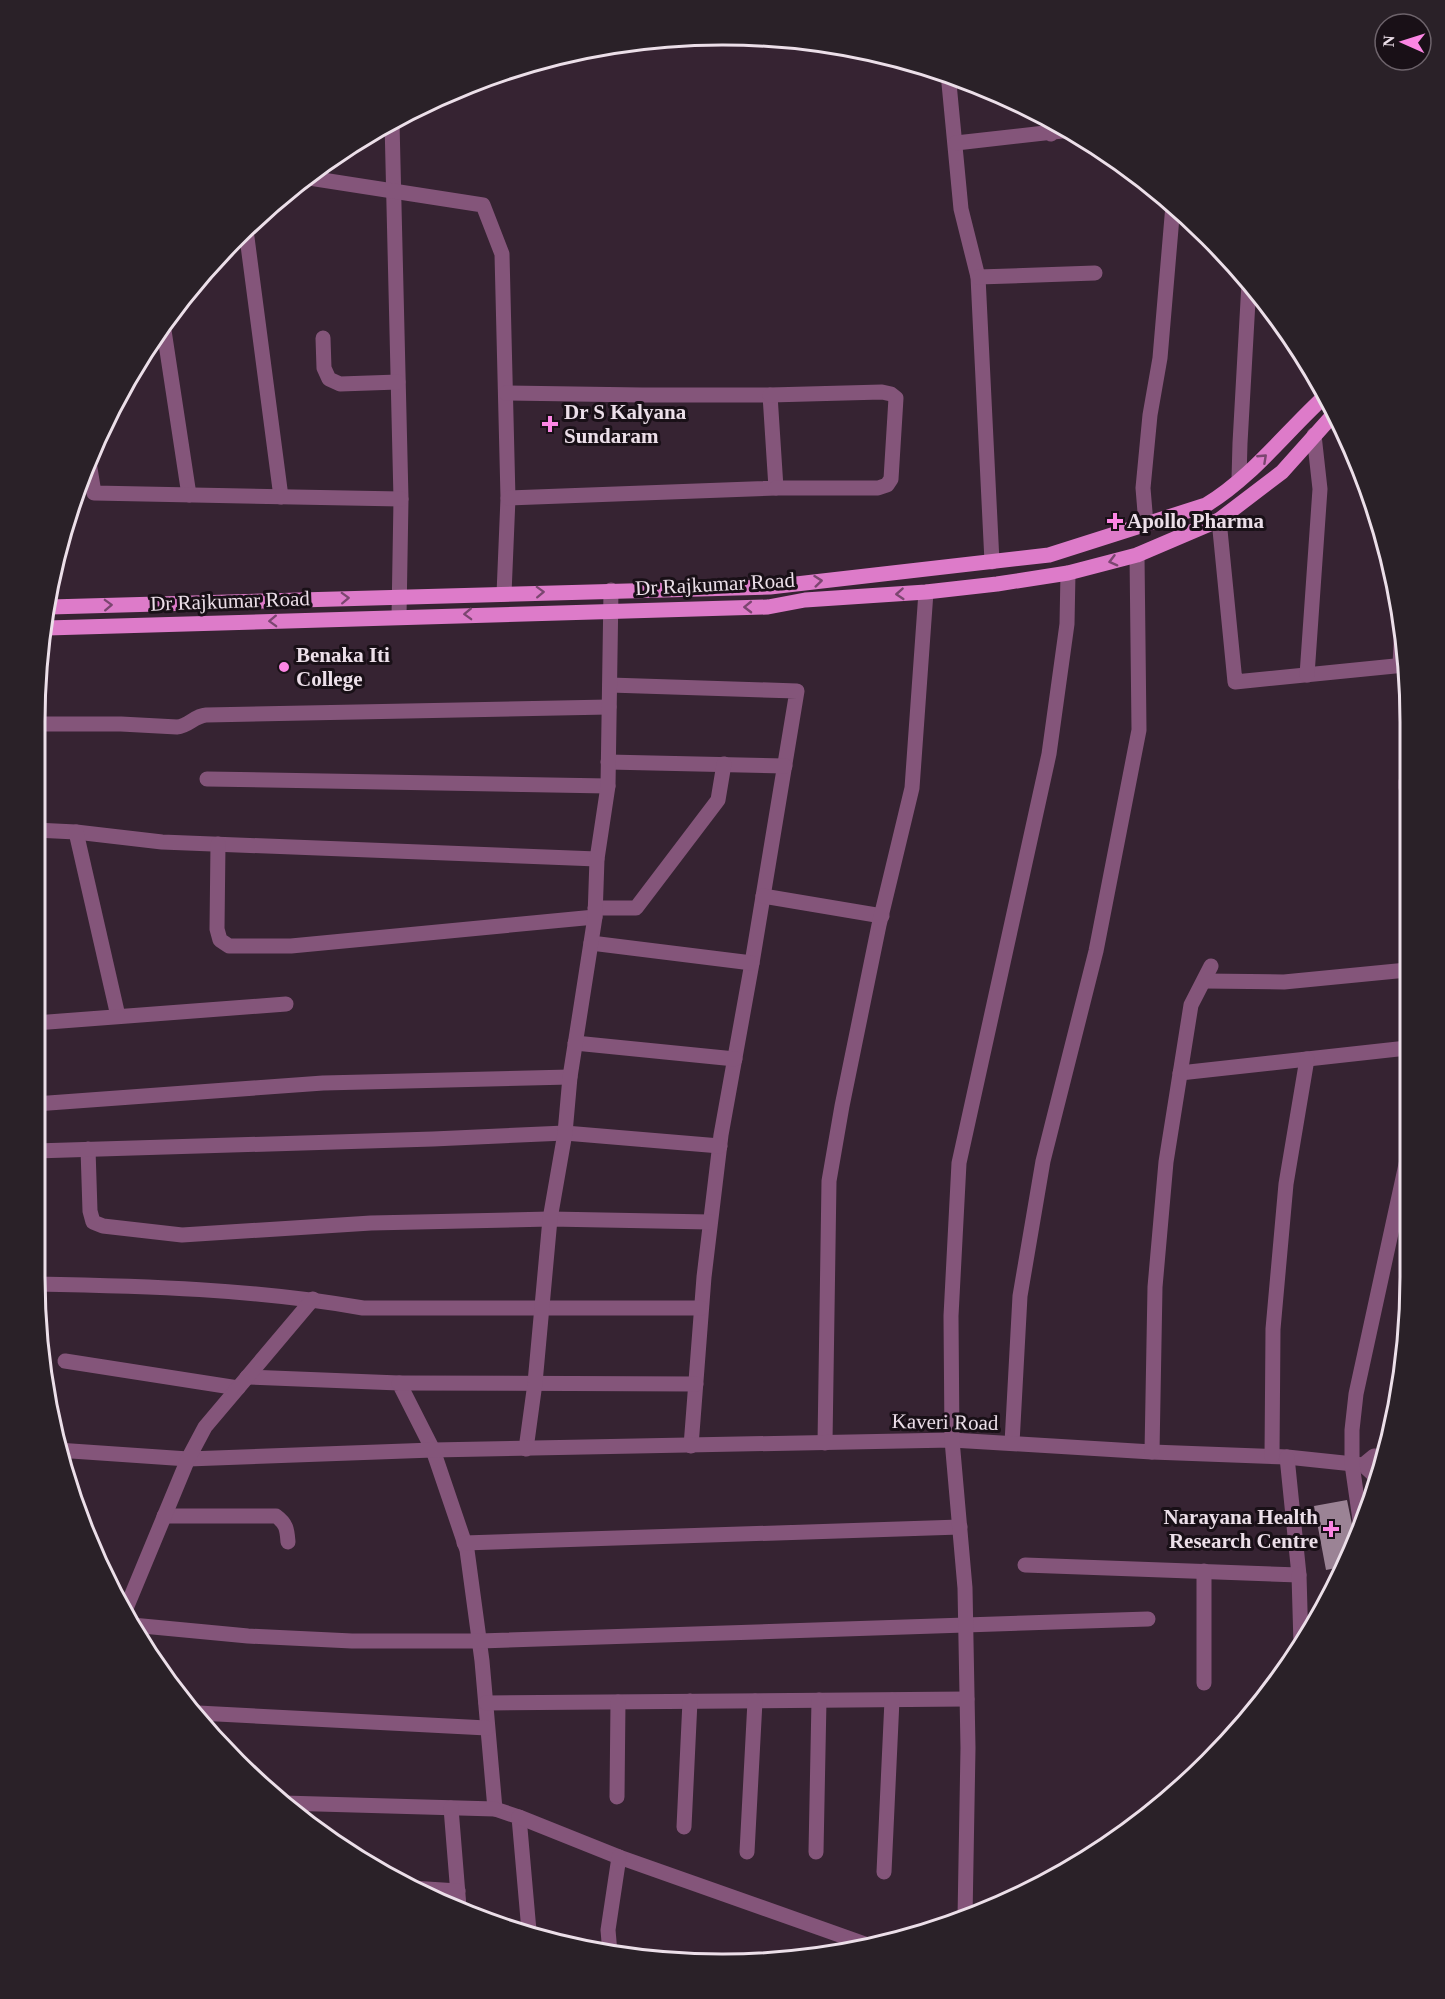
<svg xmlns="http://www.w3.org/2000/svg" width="1445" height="1999" font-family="'Times New Roman',serif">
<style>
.building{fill:#9b8395}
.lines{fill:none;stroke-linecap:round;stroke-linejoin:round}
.minor{stroke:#84557a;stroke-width:15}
.major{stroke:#dd7bc9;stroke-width:15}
.oneway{stroke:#7b4670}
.poi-dot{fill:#fc86e4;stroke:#191017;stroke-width:2}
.labels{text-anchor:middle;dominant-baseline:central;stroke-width:6;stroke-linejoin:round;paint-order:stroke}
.poi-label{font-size:21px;font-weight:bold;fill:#ecdfe9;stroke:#191017;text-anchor:start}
.street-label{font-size:21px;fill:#ecdfe9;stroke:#191017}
.rim{fill:none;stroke:#ecdfe9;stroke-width:3}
</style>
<rect width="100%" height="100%" fill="#362332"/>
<!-- building -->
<polygon class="building" points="1347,1500 1354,1534 1341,1567 1326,1570 1314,1506"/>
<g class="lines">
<!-- minor -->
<g class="minor">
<polyline points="948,73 961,209 978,277 992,562"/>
<polyline points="1049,119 1051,134"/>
<polyline points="392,122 401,499 399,617"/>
<polyline points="956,143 1071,130"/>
<polyline points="303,177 483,205 502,254 508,498 504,594"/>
<polyline points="246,230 281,497"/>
<polyline points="978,277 1095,273"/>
<polyline points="163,324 189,495"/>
<polyline points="323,338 324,368 329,379 340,384 398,382"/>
<polyline points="506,393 642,395 770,395 776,488 508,498"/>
<polyline points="770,395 882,392 891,394 896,398 891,479 887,485 878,488 776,488"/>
<polyline points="88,456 94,493 401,499"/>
<polyline points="1239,479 1240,443 1249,283"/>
<polyline points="1219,520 1235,682 1405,665"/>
<polyline points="1146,524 1143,488 1150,415 1160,358 1173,205"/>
<polyline points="1400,665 1402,623"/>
<polyline points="1307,675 1320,489 1314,435"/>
<polyline points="610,685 797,691 752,963 721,1135 704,1277 691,1446"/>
<path d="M 35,724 L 121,724 L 177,727 C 189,726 194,716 206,715 L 609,707"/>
<polyline points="608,762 785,766"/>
<polyline points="207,779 608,786"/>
<polyline points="1406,781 1406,788"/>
<polyline points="35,830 76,832 162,842 597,859"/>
<polyline points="76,832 118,1016"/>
<polyline points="218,844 217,929 220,940 229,946 291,946 595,917"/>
<polyline points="763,896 882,916"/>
<polyline points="595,908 636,908 718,800 724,764"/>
<polyline points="591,943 752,963"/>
<polyline points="1204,981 1284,982 1407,970"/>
<polyline points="35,1023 286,1004"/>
<polyline points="575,1043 735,1059"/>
<polyline points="1180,1073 1407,1048"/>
<polyline points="35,1104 323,1083 570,1077"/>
<polyline points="88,1149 90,1211 93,1222 103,1226 182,1235 371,1223 550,1219 710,1222"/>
<polyline points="35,1151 433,1139 565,1133 720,1146"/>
<path d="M 35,1284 C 144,1286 256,1289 363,1308 L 701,1308"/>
<polyline points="65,1361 238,1388"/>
<polyline points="247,1377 399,1383 433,1450 467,1550 482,1661 495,1809 519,1817 529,1931"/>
<polyline points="399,1383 696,1384"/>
<polyline points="825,1443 829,1181 842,1106 879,925 912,788 926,592"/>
<polyline points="1012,1443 1020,1296 1043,1161 1096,951 1139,730 1137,555"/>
<polyline points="526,1449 535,1383 550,1219 565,1133 570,1077 595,917 597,859 608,786 611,590"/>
<polyline points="57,1450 188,1459 433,1450 952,1440 1152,1452 1287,1457 1363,1465 1374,1475 1379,1475"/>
<polyline points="1152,1452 1155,1287 1166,1162 1191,1005 1211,966"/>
<polyline points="1272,1456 1273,1329 1286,1184 1307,1059"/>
<polyline points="1363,1465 1374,1456 1386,1457"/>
<path d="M 164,1516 L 276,1516 C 287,1524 287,1530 288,1542"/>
<polyline points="1360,1520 1352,1464 1352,1430 1356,1394 1408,1155"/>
<polyline points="464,1543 960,1527"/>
<polyline points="1025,1565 1299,1575 1287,1457"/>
<polyline points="1204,1571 1204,1683"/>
<polyline points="1299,1575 1301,1645"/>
<polyline points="125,1611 188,1459 205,1427 313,1299"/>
<polyline points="132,1625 248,1636 352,1641 480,1641 1148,1619"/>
<polyline points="486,1703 967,1699"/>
<polyline points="198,1713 487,1728"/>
<polyline points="617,1797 618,1702"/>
<polyline points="283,1803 495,1809"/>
<polyline points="451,1808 459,1907"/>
<polyline points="519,1817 619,1857 865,1944"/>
<polyline points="684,1827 690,1701"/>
<polyline points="747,1852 755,1701"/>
<polyline points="816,1852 819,1700"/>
<polyline points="884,1872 892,1700"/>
<polyline points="411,1888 458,1891"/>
<polyline points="965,1918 968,1748 965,1588 952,1440 951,1316 959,1163 1049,754 1067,624 1068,573"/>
<polyline points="610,1953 608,1930 619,1857"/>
</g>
<!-- major -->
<g class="major">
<path d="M 50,607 L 770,587 L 1049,555 L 1206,505 C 1251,478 1285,433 1323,398"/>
<polyline points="47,628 768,607 805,600 926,592 997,584 1068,573 1137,555 1219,520 1282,472 1333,415"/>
</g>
</g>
<!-- one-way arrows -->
<defs><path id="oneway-chevron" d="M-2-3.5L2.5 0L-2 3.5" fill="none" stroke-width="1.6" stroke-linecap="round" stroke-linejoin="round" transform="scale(1.5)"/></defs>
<g class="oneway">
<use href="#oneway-chevron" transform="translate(1263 458) rotate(-43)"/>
<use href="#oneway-chevron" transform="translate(1113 561) rotate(165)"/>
<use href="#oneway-chevron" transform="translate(818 581) rotate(-6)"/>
<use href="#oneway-chevron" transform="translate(540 592) rotate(-2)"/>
<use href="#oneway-chevron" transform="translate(900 594) rotate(176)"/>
<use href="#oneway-chevron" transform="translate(345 598) rotate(-2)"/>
<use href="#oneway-chevron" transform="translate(108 605) rotate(-2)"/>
<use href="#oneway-chevron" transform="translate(748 607) rotate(179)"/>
<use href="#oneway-chevron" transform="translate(468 614) rotate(178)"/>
<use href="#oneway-chevron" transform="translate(273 621) rotate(178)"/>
</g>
<!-- markers -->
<g class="poi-dot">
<path d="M547 415h6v6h6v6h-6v6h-6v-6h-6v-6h6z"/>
<path d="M1112 512h6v6h6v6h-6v6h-6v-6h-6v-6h6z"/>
<circle cx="284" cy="667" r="6"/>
<path d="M1328 1520h6v6h6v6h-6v6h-6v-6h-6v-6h6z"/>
</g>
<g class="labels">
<!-- poi labels -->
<g class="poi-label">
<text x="564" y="412">Dr S Kalyana<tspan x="564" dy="24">Sundaram</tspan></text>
<text x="1127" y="521">Apollo Pharma</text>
<text x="296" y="655">Benaka Iti<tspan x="296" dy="24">College</tspan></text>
<text x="1318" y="1517" text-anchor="end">Narayana Health<tspan x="1318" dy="24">Research Centre</tspan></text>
</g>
<!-- street labels -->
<g class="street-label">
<text transform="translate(715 584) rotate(-3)">Dr Rajkumar Road</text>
<text transform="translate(230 601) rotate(-2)">Dr Rajkumar Road</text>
<text transform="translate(945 1422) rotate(1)">Kaveri Road</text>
</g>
</g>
<!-- crop -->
<path d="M0 0H1445V1999H0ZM722 45H723A677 677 0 0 1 1400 722V1277A677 677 0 0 1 723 1954H722A677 677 0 0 1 45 1277V722A677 677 0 0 1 722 45Z" fill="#2a2128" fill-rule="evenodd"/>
<path class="rim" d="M722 45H723A677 677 0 0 1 1400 722V1277A677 677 0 0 1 723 1954H722A677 677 0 0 1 45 1277V722A677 677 0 0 1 722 45Z"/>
<!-- north arrow -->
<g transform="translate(1403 42) rotate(273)"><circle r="28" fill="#191017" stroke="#6d636b" stroke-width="1.5"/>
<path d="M0-4.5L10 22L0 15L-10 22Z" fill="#fc86e4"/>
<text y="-9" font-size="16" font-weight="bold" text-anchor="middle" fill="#ecdfe9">N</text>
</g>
</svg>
